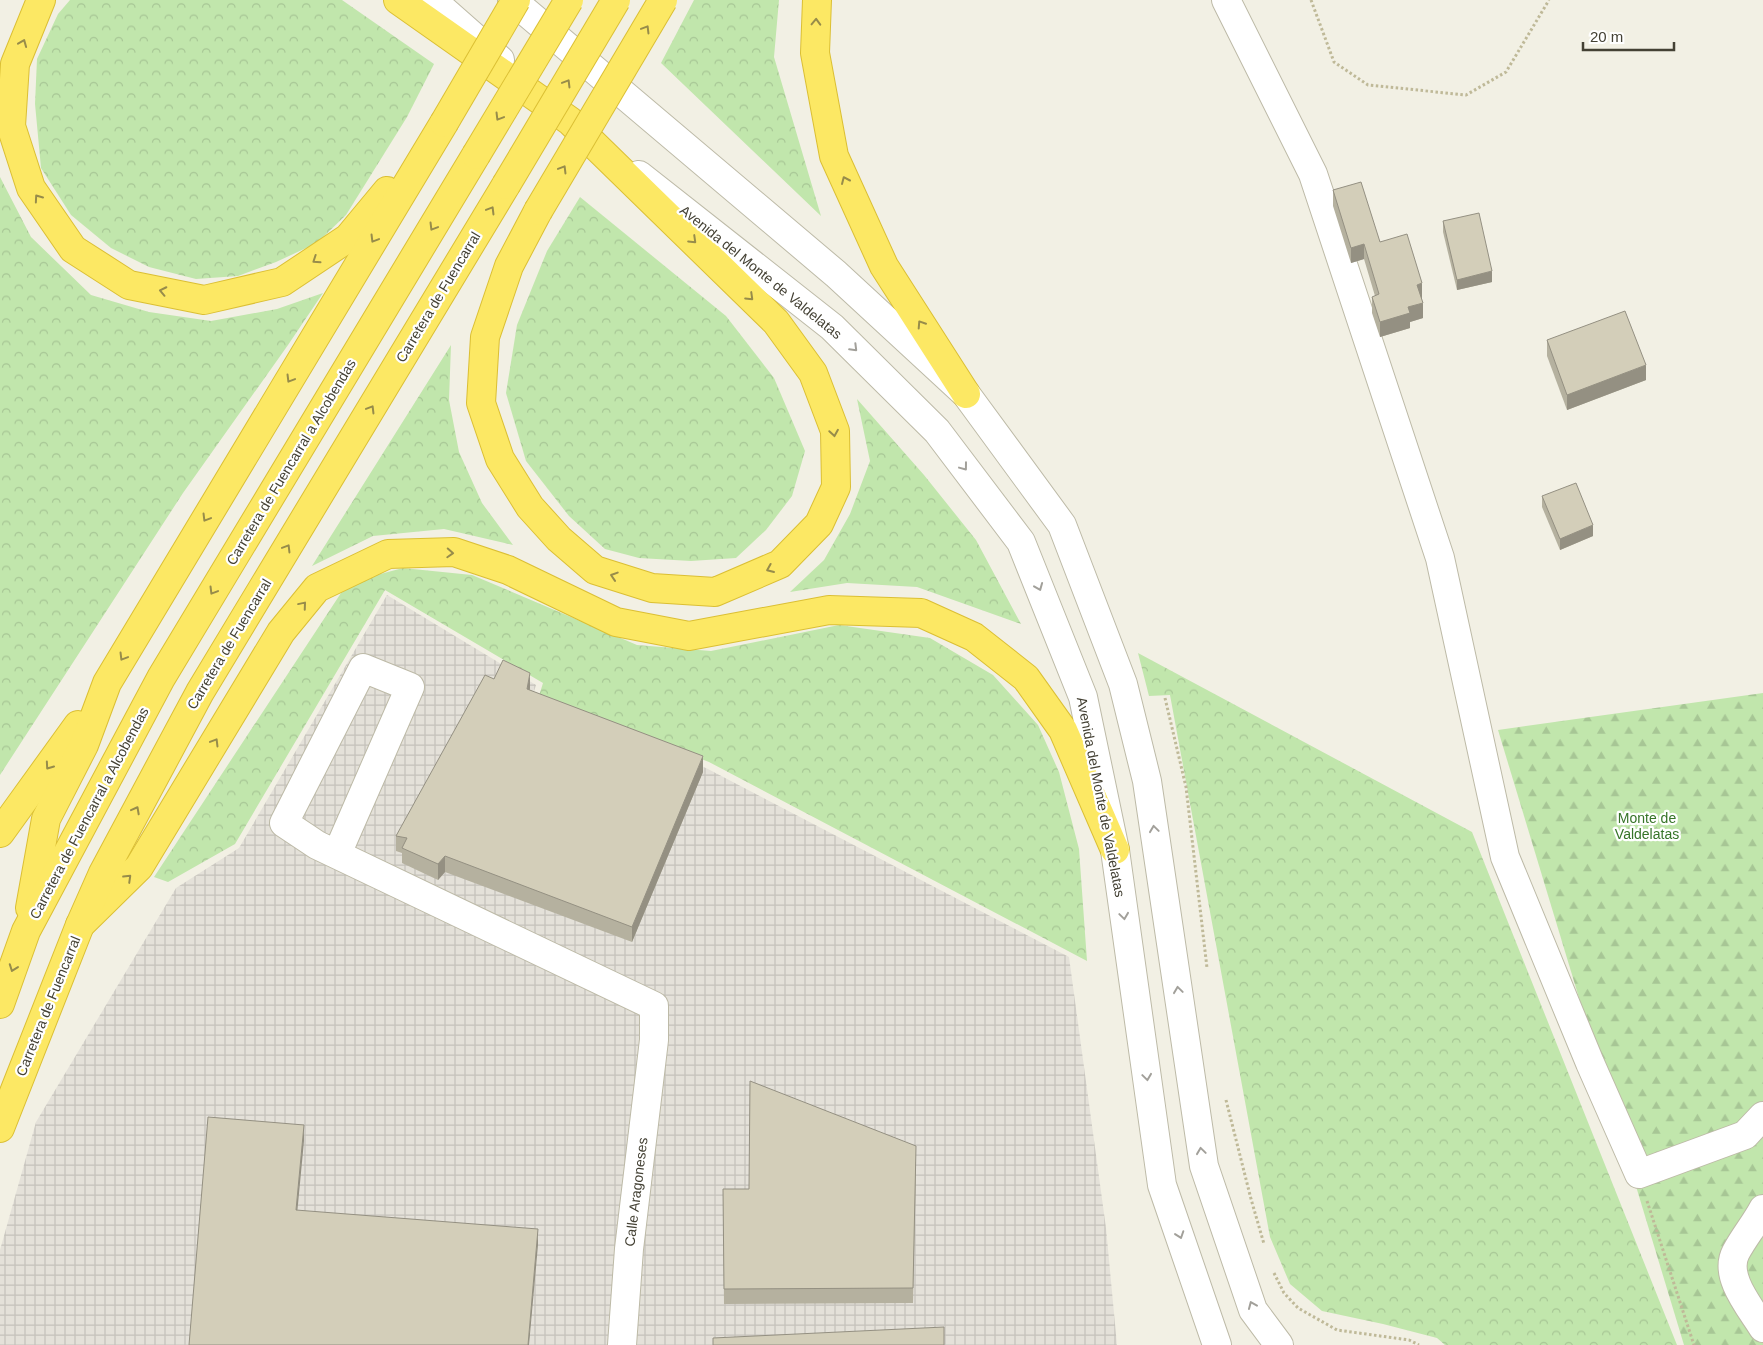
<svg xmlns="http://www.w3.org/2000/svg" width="1763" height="1345" font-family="Helvetica,sans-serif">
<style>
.industrial{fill:url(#industrial-grid)}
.forest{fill:url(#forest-firs)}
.park{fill:url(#park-crowns)}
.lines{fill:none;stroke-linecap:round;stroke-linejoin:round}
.minor-casing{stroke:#bdbaa7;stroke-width:30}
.highway-casing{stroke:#dbbf34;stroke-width:30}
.path{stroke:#bfb998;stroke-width:3;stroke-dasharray:2.5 2.5;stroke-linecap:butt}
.minor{stroke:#fff;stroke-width:28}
.highway{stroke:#fce864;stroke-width:28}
.highway-bridge-casing{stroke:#dbbf34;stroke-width:30;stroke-linecap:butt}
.highway-bridge{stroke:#fce864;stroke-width:28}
.wall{fill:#b5b19f}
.shaded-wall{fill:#949082}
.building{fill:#d3ceb9;stroke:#949082}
.oneway{stroke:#978c4a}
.oneway2{stroke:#a2a09a}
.labels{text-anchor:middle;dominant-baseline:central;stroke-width:4.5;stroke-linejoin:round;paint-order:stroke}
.street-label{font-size:14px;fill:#444134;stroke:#fff}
.park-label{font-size:14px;fill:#367428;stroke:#fff}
</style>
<defs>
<pattern id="industrial-grid" width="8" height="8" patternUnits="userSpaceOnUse" patternTransform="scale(1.25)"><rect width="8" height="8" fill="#e4e1d9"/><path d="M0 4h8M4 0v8" fill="none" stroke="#c5c2bb"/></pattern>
<pattern id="forest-firs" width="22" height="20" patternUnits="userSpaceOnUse" patternTransform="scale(1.25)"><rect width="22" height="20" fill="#c1e6ac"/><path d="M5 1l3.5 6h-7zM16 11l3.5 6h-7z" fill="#a7c695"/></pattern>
<pattern id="park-crowns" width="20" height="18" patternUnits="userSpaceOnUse" patternTransform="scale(1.25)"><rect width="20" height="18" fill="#c1e6ac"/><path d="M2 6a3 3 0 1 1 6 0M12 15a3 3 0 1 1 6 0" fill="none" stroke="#a7c695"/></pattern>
</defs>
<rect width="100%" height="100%" fill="#f2f0e4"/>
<!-- industrial -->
<polygon class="industrial" points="387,595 536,685 532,698 706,768 1069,957 1106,1228 1117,1345 0,1345 0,1250 36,1122 176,888 239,848"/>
<!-- forest -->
<polygon class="forest" points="1763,693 1763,1345 1684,1345 1498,730"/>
<!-- park -->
<g class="park">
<polygon points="70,0 342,0 434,64 407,117 346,215 317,243 276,262 238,276 196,279 149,267 111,248 71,215 41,168 35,104 37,59 58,14"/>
<polygon points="694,0 779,0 774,57 821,216 661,63"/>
<polygon points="0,177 31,237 91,295 149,312 211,321 277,309 323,293 288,345 183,493 0,775"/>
<polygon points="580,197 726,316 774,378 805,451 792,496 766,530 736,558 691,561 639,558 605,549 569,516 526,461 506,393 517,325 547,251"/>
<polygon points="451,345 449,400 459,452 482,503 513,545 444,529 373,536 312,566"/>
<polygon points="857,399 924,475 976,540 1021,624 917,587 847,583 790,592 824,560 850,514 870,461"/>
<polygon points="403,568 472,575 637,645 711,651 839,625 930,638 993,675 1038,725 1059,772 1079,849 1087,961 709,762 539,696 543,683 385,590 235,844 168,882 154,877 341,593 369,577"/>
<polygon points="1138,653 1472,832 1677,1345 1445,1345 1437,1338 1383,1324 1322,1311 1290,1284 1270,1237 1170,695 1149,696"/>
</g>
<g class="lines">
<!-- minor casing -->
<g class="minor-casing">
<g id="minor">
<polyline points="432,0 500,60"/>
<polyline points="512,0 836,274 966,394 1062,525 1123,684 1147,781 1204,1166 1253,1310 1279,1345"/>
<polyline points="1226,0 1313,174 1440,558 1505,857 1590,1063 1639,1174 1745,1135 1763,1116"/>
<polyline points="639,175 832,327 937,431 1021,542 1083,697 1115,850 1162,1185 1217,1345"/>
<polyline points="337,854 410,687 363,668 284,823 317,845 654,1006 654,1040 629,1249 622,1345"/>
<path d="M 1763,1209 C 1755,1224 1744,1237 1736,1252 C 1723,1276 1750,1307 1763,1328"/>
</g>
</g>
<!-- highway casing -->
<g class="highway-casing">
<g id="highway">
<polyline points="41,0 15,64 11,126 31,188 73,249 129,285 204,300 282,282 348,238 387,191"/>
<polyline points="398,0 570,121 776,322 813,373 835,431 836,487 819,524 780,564 715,592 652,588 595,570 559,539 530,507 500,459 481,403 485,337 509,266 538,211"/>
<polyline points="817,0 815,53 834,156 884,266 966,394"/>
<polyline points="0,833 78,725"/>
<polyline points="30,908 46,819 84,745 107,683 444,123"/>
<polyline points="80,925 139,867 281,632 317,588 388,554 454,552 508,570 616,622 689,636 829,610 921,613 974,637 1026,678 1063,730 1115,850"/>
<polyline points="0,1004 26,931 161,678 476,155"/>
<polyline points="0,1128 80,925 103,873 200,692 506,185"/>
</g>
</g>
<!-- path -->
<g class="path">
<polyline points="1311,0 1334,62 1368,85 1466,95 1506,72 1549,0"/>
<polyline points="1165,698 1186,787 1207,968"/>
<polyline points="1226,1100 1251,1199 1264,1244"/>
<polyline points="1647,1201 1694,1345"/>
<polyline points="1274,1273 1284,1293 1298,1308 1337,1330 1409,1340 1419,1345"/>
</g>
<!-- minor -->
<use href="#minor" class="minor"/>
<!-- highway -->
<use href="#highway" class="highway"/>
<!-- highway-bridge casing -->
<g class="highway-bridge-casing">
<g id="highway-bridge">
<polyline points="444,123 516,0"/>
<polyline points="476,155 569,0"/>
<polyline points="506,185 616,0"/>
<polyline points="538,211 663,0"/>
</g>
</g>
<!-- highway-bridge -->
<use href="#highway-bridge" class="highway-bridge"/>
</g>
<!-- wall -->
<g class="wall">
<polygon points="1333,190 1380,242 1422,299 1423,318 1410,322 1410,328 1380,337 1372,313 1372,297 1375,296 1364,259 1351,263 1333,206"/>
<polygon points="1443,221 1492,282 1457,290 1443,232"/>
<polygon points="1547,340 1646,380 1567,410 1547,356"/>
<polygon points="1542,496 1593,536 1560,550 1542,507"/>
<polygon points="494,679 530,688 530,690 703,772 632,942 445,872 438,880 402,863 402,853 396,851 396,836"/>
<polygon points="916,1162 913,1303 724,1304 723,1189 749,1189"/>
</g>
<!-- shaded-wall -->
<g class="shaded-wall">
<polygon points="1364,244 1364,259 1351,263 1351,248"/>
<polygon points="1492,271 1492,282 1457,290 1457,280"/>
<polygon points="1422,283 1422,299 1417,300 1417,285"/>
<polygon points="1423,303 1423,318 1410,322 1410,328 1380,337 1380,322 1408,307"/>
<polygon points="1646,365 1646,380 1567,410 1567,395"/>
<polygon points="1593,525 1593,536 1560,550 1560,539"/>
<polygon points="530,673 530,688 527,704 527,689"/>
<polygon points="703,756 703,772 632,942 632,927"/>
<polygon points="445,856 445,872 438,880 438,864"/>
<polygon points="304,1125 304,1141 296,1225 296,1210"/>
<polygon points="538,1229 538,1245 529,1345 528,1345"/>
</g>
<!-- building -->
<g class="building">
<polygon points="1361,182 1380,242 1407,234 1422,283 1417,285 1423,303 1408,307 1410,313 1380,322 1372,297 1379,294 1364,244 1351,248 1333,190"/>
<polygon points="1479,213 1492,271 1457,280 1443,221"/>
<polygon points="1625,311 1646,365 1567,395 1547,340"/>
<polygon points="1576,483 1593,525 1560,539 1542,496"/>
<polygon points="503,660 530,673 527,689 703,756 632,927 445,856 438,864 402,848 407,838 396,836 485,675 494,679"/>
<polygon points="750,1081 916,1146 913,1288 724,1289 723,1189 749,1189"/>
<polygon points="208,1117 304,1125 296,1210 538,1229 528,1345 189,1345"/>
<polygon points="944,1327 944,1345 713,1345 713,1338"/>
</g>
<!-- one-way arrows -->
<defs><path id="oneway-chevron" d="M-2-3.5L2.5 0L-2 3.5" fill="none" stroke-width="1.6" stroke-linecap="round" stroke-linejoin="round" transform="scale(1.25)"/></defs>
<g class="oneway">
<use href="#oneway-chevron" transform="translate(816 22) rotate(-88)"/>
<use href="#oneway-chevron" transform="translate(646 29) rotate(-59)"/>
<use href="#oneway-chevron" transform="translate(23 43) rotate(-68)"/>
<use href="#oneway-chevron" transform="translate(567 83) rotate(-59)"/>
<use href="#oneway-chevron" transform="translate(499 117) rotate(121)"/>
<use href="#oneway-chevron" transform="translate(563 169) rotate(-59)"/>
<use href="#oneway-chevron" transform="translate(845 180) rotate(-114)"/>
<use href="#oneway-chevron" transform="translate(38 198) rotate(-125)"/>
<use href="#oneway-chevron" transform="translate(491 210) rotate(-59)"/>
<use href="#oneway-chevron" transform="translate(433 227) rotate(121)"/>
<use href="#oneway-chevron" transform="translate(374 239) rotate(121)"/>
<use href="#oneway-chevron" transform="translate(693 240) rotate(44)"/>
<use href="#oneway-chevron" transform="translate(316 260) rotate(146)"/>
<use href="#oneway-chevron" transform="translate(163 291) rotate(-168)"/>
<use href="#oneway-chevron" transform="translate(750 297) rotate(44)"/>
<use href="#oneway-chevron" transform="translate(921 324) rotate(-123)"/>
<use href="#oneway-chevron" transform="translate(290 379) rotate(121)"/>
<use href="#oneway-chevron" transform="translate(371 409) rotate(-59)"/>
<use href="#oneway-chevron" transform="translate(834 433) rotate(81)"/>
<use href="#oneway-chevron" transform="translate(206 518) rotate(121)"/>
<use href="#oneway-chevron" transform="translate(287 548) rotate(-59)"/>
<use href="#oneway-chevron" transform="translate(450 553) rotate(3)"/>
<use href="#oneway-chevron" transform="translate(770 569) rotate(157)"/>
<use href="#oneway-chevron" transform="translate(614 576) rotate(-162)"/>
<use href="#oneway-chevron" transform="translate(213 591) rotate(121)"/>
<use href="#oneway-chevron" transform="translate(303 605) rotate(-50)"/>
<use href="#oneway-chevron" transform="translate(123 657) rotate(121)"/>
<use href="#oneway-chevron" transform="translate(215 742) rotate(-59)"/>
<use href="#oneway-chevron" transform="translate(49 766) rotate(125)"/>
<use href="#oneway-chevron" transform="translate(136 810) rotate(-62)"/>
<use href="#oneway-chevron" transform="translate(128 878) rotate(-44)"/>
<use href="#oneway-chevron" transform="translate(13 968) rotate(110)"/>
</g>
<g class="oneway2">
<use href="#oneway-chevron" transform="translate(854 348) rotate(45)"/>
<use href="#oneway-chevron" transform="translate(964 467) rotate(53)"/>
<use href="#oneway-chevron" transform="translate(1039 587) rotate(68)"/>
<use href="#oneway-chevron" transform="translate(1154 829) rotate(-98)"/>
<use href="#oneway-chevron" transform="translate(1124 916) rotate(82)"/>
<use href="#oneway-chevron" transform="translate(1178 990) rotate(-98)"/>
<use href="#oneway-chevron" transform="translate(1147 1077) rotate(82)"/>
<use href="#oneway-chevron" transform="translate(1201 1151) rotate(-98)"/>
<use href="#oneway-chevron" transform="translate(1180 1235) rotate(71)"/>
<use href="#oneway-chevron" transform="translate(1252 1305) rotate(-113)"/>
</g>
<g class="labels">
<!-- street labels -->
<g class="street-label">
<text transform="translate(761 272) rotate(39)">Avenida del Monte de Valdelatas</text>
<text transform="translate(438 297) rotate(-59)">Carretera de Fuencarral</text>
<text transform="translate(291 462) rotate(-59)">Carretera de Fuencarral a Alcobendas</text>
<text transform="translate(229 644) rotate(-59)">Carretera de Fuencarral</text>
<text transform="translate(1101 797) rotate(79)">Avenida del Monte de Valdelatas</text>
<text transform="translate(89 813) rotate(-62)">Carretera de Fuencarral a Alcobendas</text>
<text transform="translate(48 1006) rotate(-68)">Carretera de Fuencarral</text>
<text transform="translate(636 1192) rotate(-83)">Calle Aragoneses</text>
</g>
<!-- park labels -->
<g class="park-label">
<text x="1647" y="818">Monte de<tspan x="1647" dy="16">Valdelatas</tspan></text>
</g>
</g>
<!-- scale -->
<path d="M1583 42v8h91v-8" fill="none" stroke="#444134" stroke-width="2.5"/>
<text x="1590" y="42" font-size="15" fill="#444134" stroke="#ffffff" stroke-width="4" paint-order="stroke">20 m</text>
</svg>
